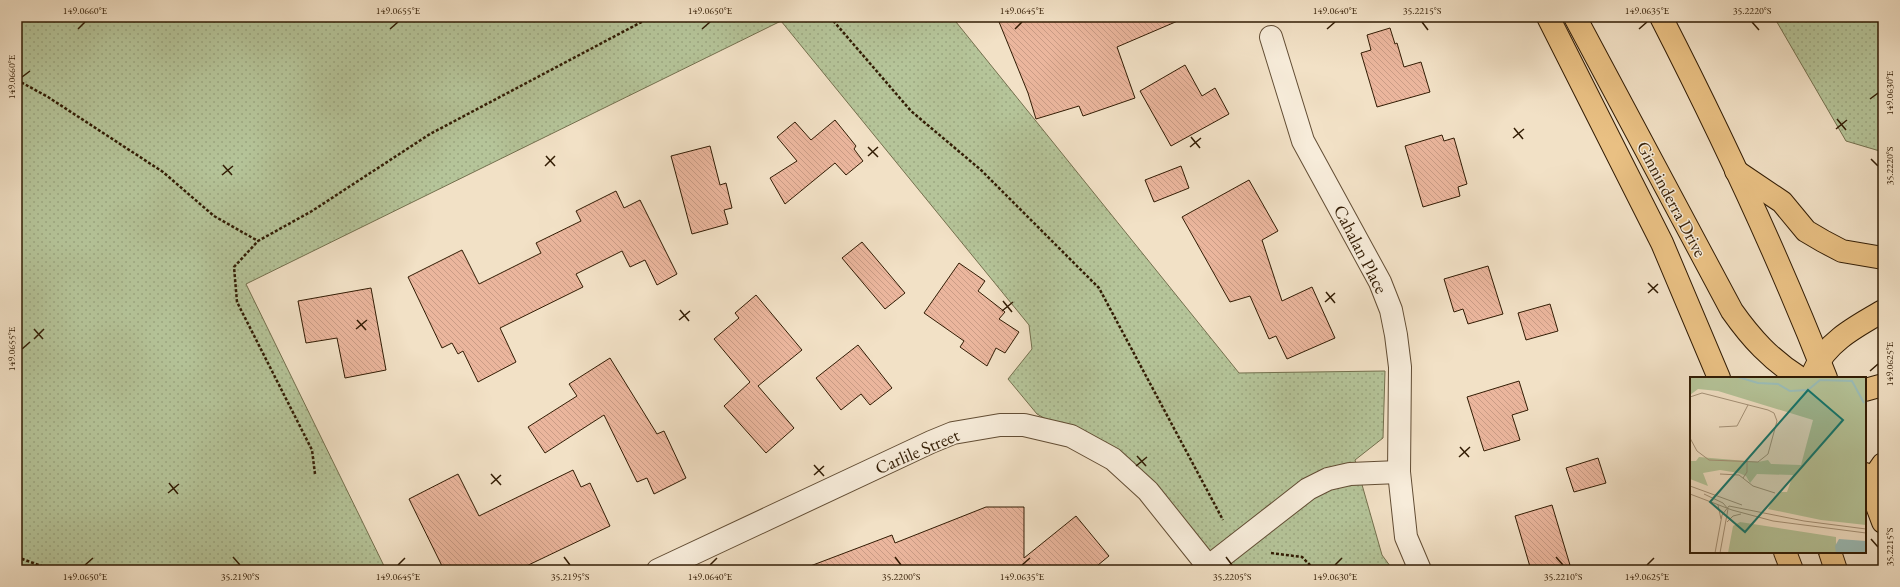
<svg xmlns="http://www.w3.org/2000/svg" width="1900" height="587" font-family="'EB Garamond',serif">
<style>
.park{fill:url(#park-dots);stroke:#74704e}
.building{fill:url(#building-back-hatch);stroke:#321c04}
.lines{fill:none;stroke-linecap:round;stroke-linejoin:round}
.street-casing{stroke:#624d34;stroke-width:24}
.primary-casing{stroke:#321c04;stroke-width:24}
.path{stroke:#321c04;stroke-width:2.5;stroke-dasharray:3 2;stroke-linecap:butt}
.street{stroke:#f7ecda;stroke-width:22}
.primary{stroke:#e9c083;stroke-width:22}
.ticks{fill:none;stroke:#321c04;stroke-width:1.5}
.labels{text-anchor:middle;dominant-baseline:central;stroke-width:3;stroke-linejoin:round;paint-order:stroke}
.street-label{font-size:18px;fill:#321c04;stroke:#f7ecda}
.inset-river{fill:none;stroke:#9bbdb8;stroke-width:2}
.inset-road{fill:none;stroke:#a59278;stroke-width:1}
.view{fill:#0f766e;fill-opacity:0.15;stroke:#0f766e;stroke-width:2}
.inset-edge{fill:none;stroke:#321c04;stroke-width:2}
.neatline{fill:none;stroke:#321c04;stroke-width:1.5}
.ticks-label{font-size:10px;text-anchor:middle;fill:#321c04}
</style>
<defs>
<pattern id="park-dots" width="8" height="8" patternUnits="userSpaceOnUse"><rect width="8" height="8" fill="#b5c499"/><path d="M2 2h.1M6 6h.1" fill="none" stroke="#9ca882" stroke-width="1.8" stroke-linecap="round"/></pattern>
<pattern id="building-back-hatch" width="6" height="6" patternUnits="userSpaceOnUse"><rect width="6" height="6" fill="#ebb69d"/><path d="M-1 5l2 2M0 0l6 6M5-1l2 2" fill="none" stroke="#ca9c86"/></pattern>
</defs>
<rect width="100%" height="100%" fill="#f2e1c6"/>
<filter id="stains"><feTurbulence type="fractalNoise" baseFrequency=".005" numOctaves="4"/><feColorMatrix values="0 0 0 0 .2 0 0 0 0 .09 0 0 0 0 .02 0 0 0 .5 -.17"/></filter>
<radialGradient id="worn" r=".72"><stop offset=".6" stop-color="#630" stop-opacity="0"/><stop offset="1" stop-color="#630" stop-opacity=".3"/></radialGradient>
<!-- park -->
<g class="park">
<polygon points="17,17 952,17 1239,373 1385,371 1383,438 1355,460 1382,555 1393,570 1218,570 1118,460 1037,414 1008,379 1032,349 1029,325 781,21 246,284 386,570 17,570"/>
<polygon points="1774,17 1883,17 1883,152 1846,141"/>
</g>
<!-- building -->
<g class="building">
<polygon points="997,17 1187,17 1117,47 1135,98 1083,116 1079,106 1036,119 1028,93"/>
<polygon points="1390,28 1395,44 1397,43 1404,67 1421,62 1430,92 1377,107 1361,53 1371,50 1367,35"/>
<polygon points="1185,65 1202,96 1215,88 1229,114 1171,146 1140,91"/>
<polygon points="835,120 856,146 854,149 863,161 846,175 835,163 785,204 770,178 797,161 777,137 795,122 811,140"/>
<polygon points="1442,135 1444,141 1454,138 1467,184 1458,187 1460,196 1423,207 1405,146"/>
<polygon points="710,146 720,185 726,183 732,208 724,210 728,224 692,234 671,156"/>
<polygon points="1181,166 1189,188 1154,202 1145,180"/>
<polygon points="1249,180 1278,231 1262,240 1282,301 1312,287 1335,338 1287,359 1276,336 1269,339 1250,296 1230,302 1182,217"/>
<polygon points="616,191 624,208 640,200 677,274 657,285 645,260 630,267 622,251 576,274 583,287 500,328 516,362 478,382 463,351 458,354 452,343 442,348 408,277 462,250 479,284 541,253 536,243 581,221 576,211"/>
<polygon points="862,242 905,293 885,309 842,258"/>
<polygon points="959,263 985,281 978,291 1005,312 999,319 1019,332 1005,353 996,348 987,366 960,347 964,341 924,313"/>
<polygon points="1488,266 1503,314 1468,324 1463,309 1454,312 1444,279"/>
<polygon points="371,288 386,370 345,378 337,338 306,343 298,301"/>
<polygon points="756,295 802,350 758,386 794,428 766,453 724,406 750,382 714,339 739,318 735,313"/>
<polygon points="1550,304 1558,331 1526,340 1518,313"/>
<polygon points="858,345 892,388 870,405 861,394 841,410 816,378"/>
<polygon points="610,358 657,434 664,431 686,478 654,494 647,478 637,482 604,415 545,453 528,427 577,396 569,384"/>
<polygon points="1519,381 1528,410 1512,415 1520,440 1484,451 1467,397"/>
<polygon points="1598,458 1606,483 1574,492 1566,468"/>
<polygon points="573,470 581,487 590,483 610,526 518,570 444,570 409,499 458,474 479,516"/>
<polygon points="1552,505 1570,565 1553,570 1531,570 1515,516"/>
<polygon points="986,507 1024,507 1024,558 1076,516 1109,556 1092,570 806,570 805,568 892,535 895,543"/>
</g>
<g class="lines">
<!-- street casing -->
<g class="street-casing">
<g id="street">
<polyline points="1271,37 1303,141 1380,282 1391,310 1396,335 1400,367 1399,472 1406,537 1420,570"/>
<polyline points="1208,567 1308,489 1328,479 1350,474 1399,472"/>
<polyline points="658,570 931,442 953,433 1000,425 1024,425 1071,436 1113,459 1148,491 1211,570"/>
</g>
</g>
<!-- primary casing -->
<g class="primary-casing">
<g id="primary">
<polyline points="1548,17 1662,243 1719,378"/>
<path d="M 1575,17 L 1732,311 C 1751,338 1771,360 1800,378"/>
<path d="M 1661,17 C 1721,134 1778,256 1826,378"/>
<polyline points="1736,171 1782,202 1806,231 1823,241 1842,251 1883,258"/>
<path d="M 1814,371 C 1826,342 1857,326 1883,311"/>
<polyline points="1865,390 1883,385"/>
<polyline points="1865,474 1883,522"/>
<polyline points="1869,484 1883,464"/>
<polyline points="1785,552 1792,570"/>
<polyline points="1830,552 1836,570"/>
</g>
</g>
<!-- path -->
<g class="path">
<polyline points="830,17 911,111 981,170 1099,288 1223,520"/>
<polyline points="17,80 48,97 163,172 214,216 258,241"/>
<polyline points="315,474 312,450 237,302 234,267 258,241 312,211 430,134 651,17"/>
<polyline points="1271,553 1302,557 1315,570"/>
<polyline points="17,557 52,570"/>
</g>
<!-- street -->
<use href="#street" class="street"/>
<!-- primary -->
<use href="#primary" class="primary"/>
</g>
<!-- ticks -->
<path class="ticks" d="M 1422,22 L 1428,30M 1752,22 L 1759,30M 78,29 L 85,22M 390,29 L 398,22M 702,29 L 710,22M 1015,29 L 1022,22M 1327,29 L 1335,22M 1639,29 L 1647,22M 22,77 L 30,71M 1870,99 L 1878,93M 1837,119 L 1846,130M 1514,128 L 1523,139M 1836,129 L 1847,120M 1191,137 L 1200,148M 1513,138 L 1524,129M 868,147 L 878,157M 1190,147 L 1201,138M 546,156 L 555,166M 868,156 L 878,147M 1871,159 L 1878,166M 223,165 L 232,175M 545,166 L 555,156M 222,175 L 233,166M 1648,283 L 1658,293M 1326,292 L 1335,303M 1648,293 L 1658,284M 1003,301 L 1012,312M 1325,302 L 1335,293M 680,310 L 689,321M 1002,311 L 1013,302M 357,320 L 366,330M 679,320 L 690,311M 34,329 L 43,339M 356,329 L 367,320M 34,339 L 44,329M 22,349 L 30,342M 1870,371 L 1878,364M 1460,447 L 1469,457M 1137,456 L 1146,466M 1459,457 L 1470,447M 814,465 L 824,476M 1136,466 L 1147,457M 491,474 L 501,485M 814,475 L 824,466M 169,483 L 178,494M 491,484 L 501,475M 168,493 L 179,484M 1871,539 L 1878,547M 233,557 L 240,565M 564,557 L 570,565M 895,557 L 901,565M 1226,557 L 1232,565M 1556,557 L 1563,565M 85,565 L 93,558M 398,565 L 405,558M 710,565 L 717,558M 1022,565 L 1030,558M 1335,565 L 1342,558M 1647,565 L 1654,558"/>
<g class="labels">
<!-- street labels -->
<g class="street-label">
<text transform="translate(1672 199) rotate(62)">Ginninderra Drive</text>
<text transform="translate(1361 249) rotate(63)">Cahalan Place</text>
<text transform="translate(917 451) rotate(-23)">Carlile Street</text>
</g>
</g>
<!-- overview -->
<g transform="translate(1690 377)">
<rect width="176" height="176" fill="#f2e1c6"/>
<path d="M 0,0 L 176,0 L 176,148 L 131,143 L 78,132 L 84,120 L 90,115 L 97,115 L 103,98 L 67,97 L 60,106 L 56,99 L 49,96 L 30,93 L 13,96 L 18,109 L 0,102 L 0,84 L 6,84 L 9,80 L 68,85 L 78,83 L 81,87 L 111,88 L 123,43 L 28,14 L 8,12 L 0,18 ZM 50,145 L 146,160 L 146,176 L 38,176 L 43,149 Z" fill="#b5c499"/>
<path d="M 149,162 L 176,164 L 176,176 L 146,176 L 145,169 Z" fill="#9bbdb8"/>
<path class="inset-river" d="M 48,0 L 68,6 L 88,7 L 100,14 L 118,13 L 130,3 L 162,4 L 174,26"/>
<path class="inset-road" d="M 0,20 L 12,16 L 78,33 L 84,36 L 87,44 L 78,77 L 68,85 L 19,83 L 7,74 L 0,61M 29,50 L 47,49 L 58,28M 30,97 L 49,98 L 63,109 L 85,116M 53,101 L 57,95 L 57,85M 0,109 L 52,128M 0,117 L 42,133 L 83,144 L 176,156M 14,117 L 33,126 L 38,132 L 30,176M 28,128 L 31,142M 37,145 L 43,139 L 51,137M 25,176 L 32,138 L 39,129 L 114,144 L 176,152"/>
<path class="view" d="M 118,13 L 153,43 L 55,155 L 20,125 Z"/>
<rect width="176" height="176" class="inset-edge"/>
</g>
<!-- margin -->
<rect width="1900" height="587" fill="none" stroke="#f2e1c6" stroke-width="44"/>
<rect x="22" y="22" width="1856" height="543" class="neatline"/>
<g class="ticks-label">
<text x="85" y="14">149.0660°E</text>
<text x="398" y="14">149.0655°E</text>
<text x="710" y="14">149.0650°E</text>
<text x="1022" y="14">149.0645°E</text>
<text x="1335" y="14">149.0640°E</text>
<text x="1422" y="14">35.2215°S</text>
<text x="1647" y="14">149.0635°E</text>
<text x="1752" y="14">35.2220°S</text>
<text transform="translate(11 77) rotate(-90)" y="4">149.0660°E</text>
<text transform="translate(1889 93) rotate(-90)" y="4">149.0630°E</text>
<text transform="translate(1889 166) rotate(-90)" y="4">35.2220°S</text>
<text transform="translate(11 349) rotate(-90)" y="4">149.0655°E</text>
<text transform="translate(1889 364) rotate(-90)" y="4">149.0625°E</text>
<text transform="translate(1889 547) rotate(-90)" y="4">35.2215°S</text>
<text x="85" y="580">149.0650°E</text>
<text x="240" y="580">35.2190°S</text>
<text x="398" y="580">149.0645°E</text>
<text x="570" y="580">35.2195°S</text>
<text x="710" y="580">149.0640°E</text>
<text x="901" y="580">35.2200°S</text>
<text x="1022" y="580">149.0635°E</text>
<text x="1232" y="580">35.2205°S</text>
<text x="1335" y="580">149.0630°E</text>
<text x="1563" y="580">35.2210°S</text>
<text x="1647" y="580">149.0625°E</text>
</g>
<rect width="100%" height="100%" filter="url(#stains)"/>
<rect width="100%" height="100%" fill="url(#worn)"/>
</svg>
